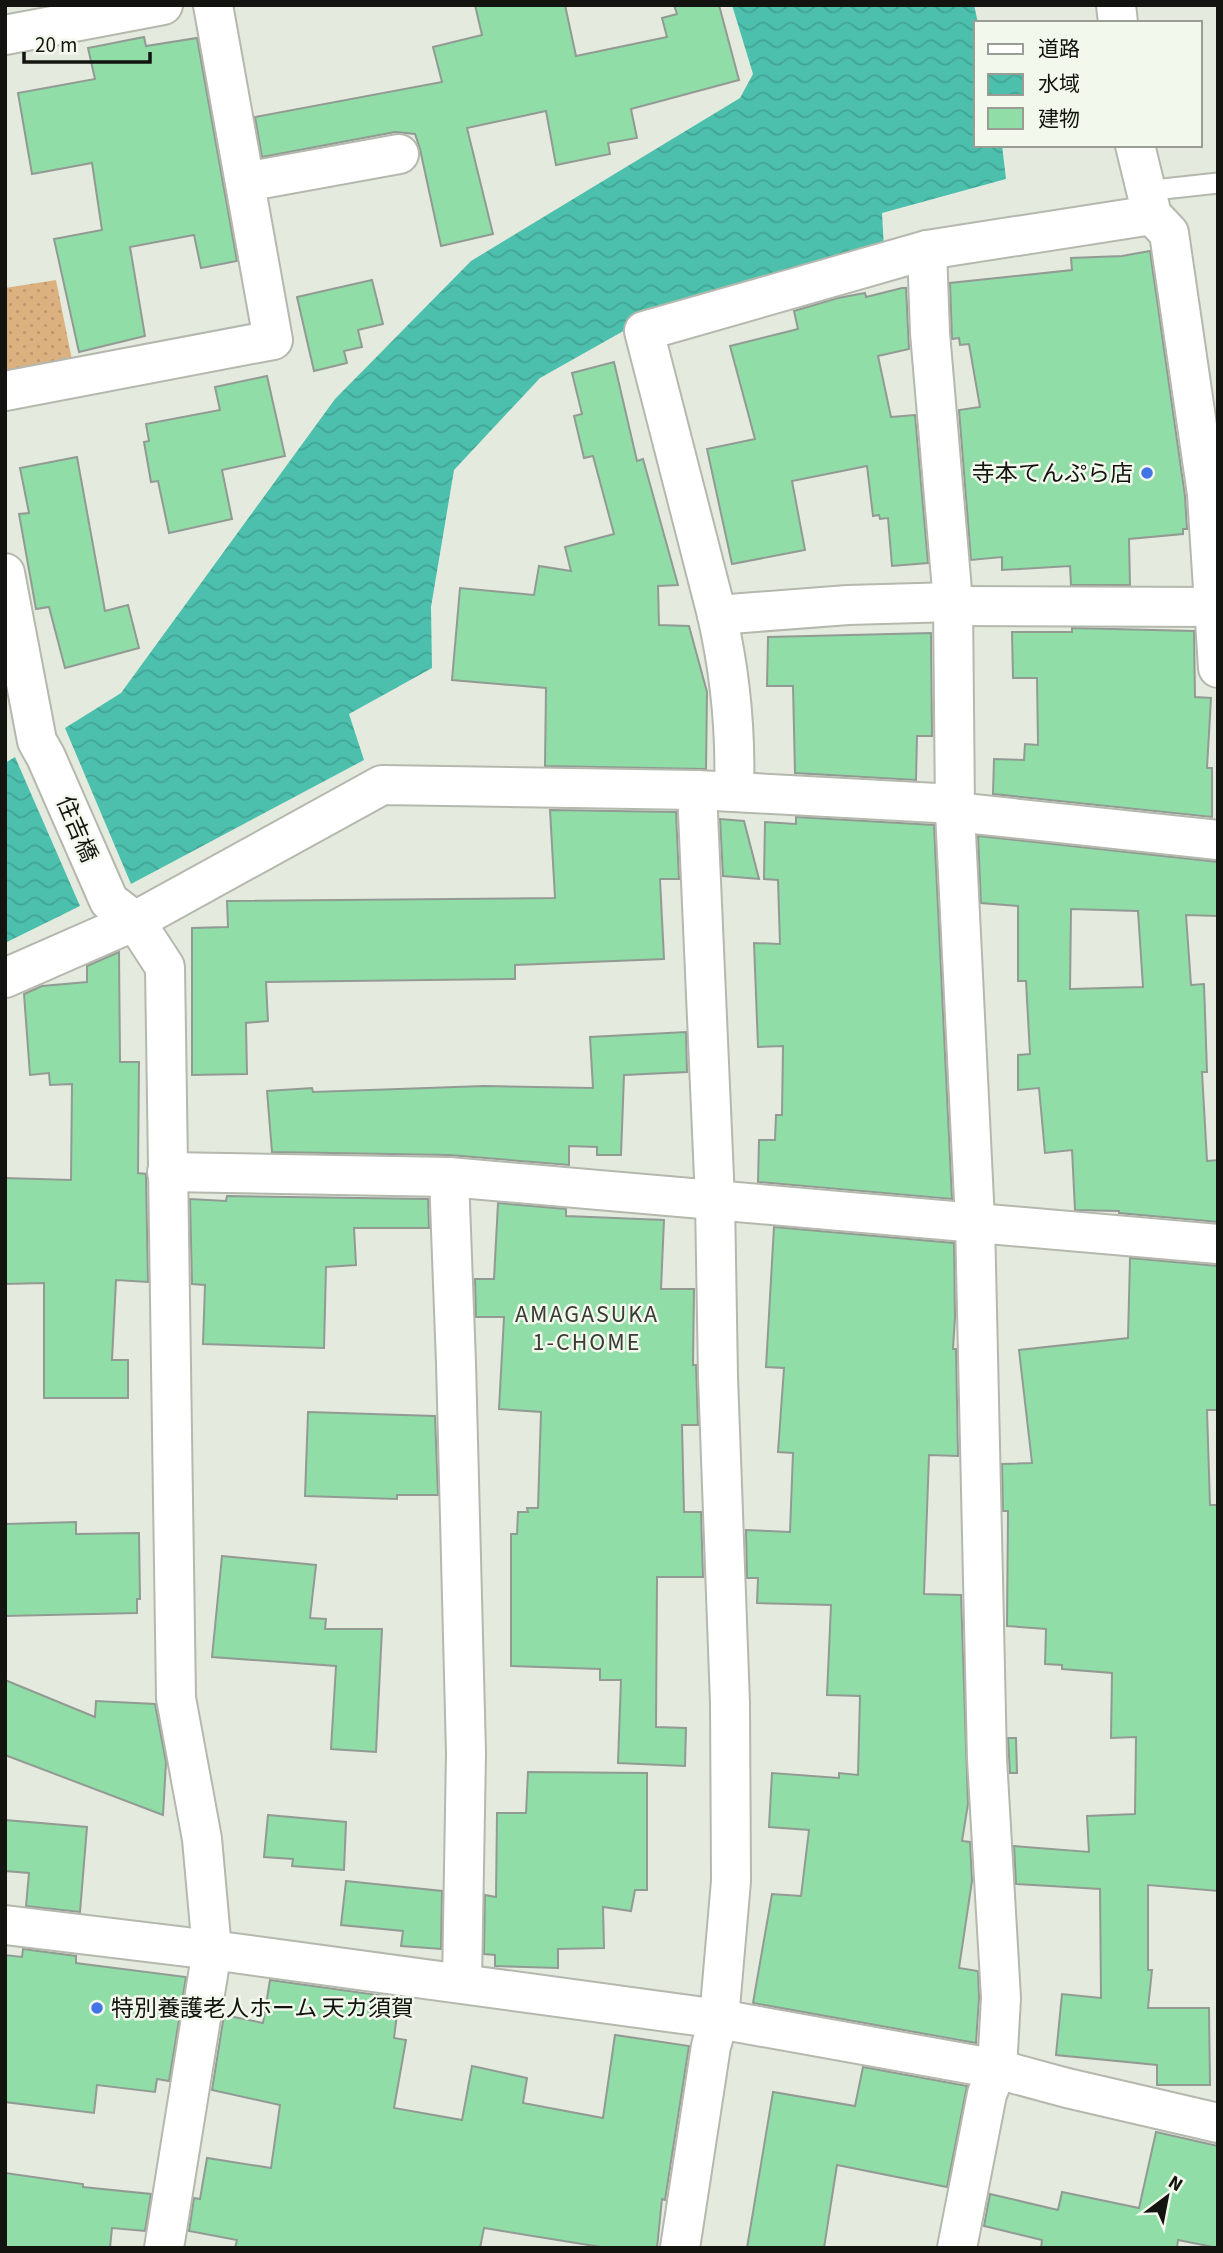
<svg xmlns="http://www.w3.org/2000/svg" width="1223" height="2253" font-family="'Source Sans 3','Noto Sans JP',sans-serif">
<style>
.park{fill:url(#park-dots)}
.water{fill:url(#water-waves)}
.building{fill:#90dda7;stroke:#919b94;stroke-width:2;fill-rule:evenodd}
.lines{fill:none;stroke-linecap:round;stroke-linejoin:round}
.service-casing{stroke:#b4b8ad;stroke-width:23}
.minor-casing{stroke:#b4b8ad;stroke-width:42}
.service{stroke:#fff;stroke-width:19}
.minor{stroke:#fff;stroke-width:38}
.poi-dot{fill:#4373e5;stroke:#f3f8ec;stroke-width:2.5}
.labels{text-anchor:middle;dominant-baseline:central;stroke-width:5;stroke-linejoin:round;paint-order:stroke}
.poi-label{font-size:23px;fill:#131410;stroke:#f3f8ec;text-anchor:end}
.street-label{font-size:23px;fill:#131410;stroke:#f3f8ec}
.neighbourhood-label{font-size:24px;letter-spacing:2px;fill:#383c33;stroke:#f3f8ec}
</style>
<defs>
<pattern id="park-dots" width="8" height="8" patternUnits="userSpaceOnUse" patternTransform="scale(1.75)"><rect width="8" height="8" fill="#dcb180"/><path d="M2 2h.1M6 6h.1" fill="none" stroke="#bc976e" stroke-width="1.8" stroke-linecap="round"/></pattern>
<pattern id="water-waves" width="16" height="10" patternUnits="userSpaceOnUse" patternTransform="scale(1.75)"><rect width="16" height="10" fill="#4cc0ad"/><path d="M0 5q4-4 8 0t8 0" fill="none" stroke="#42a494"/></pattern>
</defs>
<rect width="100%" height="100%" fill="#e5eadf"/>
<!-- park -->
<polygon class="park" points="56,280 72,360 5,373 5,288"/>
<!-- water -->
<g class="water">
<polygon points="732,5 974,5 978,23 976,145 1002,145 1006,179 882,213 884,248 666,307 540,378 454,470 431,607 432,668 349,714 364,760 131,884 65,728 121,693 335,399 471,261 740,98 753,74"/>
<polygon points="15,757 80,906 5,943 5,763"/>
</g>
<!-- building -->
<g class="building">
<polygon points="475,5 565,5 576,56 667,37 662,18 677,14 674,5 719,5 739,80 631,109 637,138 608,143 610,154 556,165 546,111 467,128 493,234 441,246 420,149 415,134 395,132 262,157 255,117 442,82 433,47 482,35"/>
<polygon points="144,37 146,46 197,38 237,261 201,268 194,235 130,247 145,336 79,352 54,239 102,230 92,163 32,174 18,93 95,79 88,48"/>
<polygon points="1150,251 1185,496 1187,529 1183,529 1183,534 1129,539 1130,585 1071,585 1070,566 1002,570 1002,557 971,560 959,410 980,407 969,344 960,345 959,338 952,339 950,283 1072,270 1071,258 1122,256"/>
<polygon points="372,280 383,324 358,330 362,347 344,351 347,363 314,371 297,297"/>
<polygon points="902,288 906,288 909,349 878,356 891,417 915,415 928,563 892,566 888,518 880,519 879,515 873,516 867,466 792,481 805,550 732,564 707,449 755,439 730,346 798,329 794,311 838,298 865,293 866,297"/>
<polygon points="614,362 637,461 643,459 678,585 658,586 659,625 689,626 707,692 706,769 545,766 546,688 452,680 460,588 534,595 539,566 571,571 565,547 614,534 593,456 584,458 574,416 582,414 572,373"/>
<polygon points="267,376 285,456 222,470 232,519 169,533 158,481 151,482 144,442 149,441 146,424 220,410 215,387"/>
<polygon points="77,457 105,611 128,605 139,648 65,668 49,607 36,609 19,514 29,513 20,468"/>
<polygon points="1072,628 1194,631 1195,697 1211,698 1207,768 1212,768 1212,817 993,794 994,759 1024,760 1025,744 1038,745 1037,678 1013,678 1012,632 1072,632"/>
<polygon points="931,633 932,736 917,736 916,780 795,773 793,686 767,686 768,637"/>
<polygon points="550,810 676,812 679,879 660,879 664,959 515,965 515,979 266,982 268,1021 246,1023 247,1074 192,1075 192,928 228,927 227,901 555,898"/>
<polygon points="796,817 934,825 952,1199 758,1182 759,1140 775,1140 776,1115 782,1115 783,1046 758,1047 754,943 780,944 778,880 764,879 765,822 796,824"/>
<polygon points="720,819 744,821 759,879 723,876"/>
<path d="M 978,836 L 1218,862 L 1218,916 L 1186,915 L 1191,985 L 1204,984 L 1207,1072 L 1202,1072 L 1207,1161 L 1218,1160 L 1218,1222 L 1119,1213 L 1119,1211 L 1075,1210 L 1072,1150 L 1045,1153 L 1039,1088 L 1018,1090 L 1018,1055 L 1030,1054 L 1026,981 L 1018,981 L 1018,906 L 981,903 ZM 1071,909 L 1138,911 L 1143,987 L 1070,989 Z"/>
<polygon points="119,952 120,1062 139,1062 138,1173 146,1174 146,1177 148,1282 116,1280 112,1360 128,1360 128,1398 44,1398 44,1283 5,1284 5,1178 71,1180 72,1084 50,1085 49,1073 30,1075 24,994 42,986 87,982 87,966"/>
<polygon points="686,1032 687,1072 624,1075 621,1155 597,1155 597,1147 569,1146 569,1165 449,1155 272,1152 267,1091 312,1088 313,1092 484,1086 593,1088 590,1037"/>
<polygon points="227,1196 428,1199 429,1228 354,1228 356,1265 326,1267 324,1348 203,1344 205,1285 192,1284 190,1199 226,1201"/>
<polygon points="498,1203 566,1209 566,1216 664,1220 661,1289 694,1289 693,1365 696,1365 698,1425 682,1425 684,1512 701,1512 703,1577 657,1577 656,1727 686,1728 685,1766 618,1763 621,1680 600,1680 600,1669 511,1666 511,1534 517,1534 518,1512 528,1512 527,1508 538,1508 541,1412 499,1409 504,1317 476,1317 475,1279 494,1279"/>
<polygon points="774,1227 954,1243 955,1317 953,1349 956,1349 958,1456 929,1455 924,1594 961,1595 968,1804 962,1841 970,1842 972,1881 959,1968 978,1971 979,1998 976,2043 753,2003 772,1894 801,1896 809,1830 769,1827 772,1773 839,1778 839,1773 858,1775 860,1696 827,1695 831,1605 757,1603 758,1578 747,1578 746,1530 790,1532 793,1453 778,1452 784,1368 766,1367"/>
<polygon points="1130,1258 1218,1266 1218,1410 1207,1410 1210,1505 1218,1505 1218,1891 1148,1885 1148,1970 1152,1970 1148,2008 1209,2008 1210,2085 1157,2085 1157,2065 1056,2055 1062,1994 1101,1998 1100,1889 1016,1884 1014,1846 1089,1852 1087,1816 1135,1814 1136,1737 1111,1738 1112,1673 1062,1669 1062,1665 1045,1664 1046,1629 1007,1626 1008,1511 1003,1511 1002,1464 1032,1463 1019,1350 1128,1338"/>
<polygon points="308,1412 435,1416 438,1495 397,1495 397,1499 305,1496"/>
<polygon points="76,1522 76,1534 139,1533 140,1599 137,1599 137,1613 5,1616 5,1524"/>
<polygon points="222,1556 316,1565 310,1618 326,1619 325,1629 382,1629 376,1752 331,1749 336,1666 212,1657"/>
<polygon points="5,1680 95,1717 96,1701 155,1704 166,1762 163,1815 5,1755"/>
<polygon points="1008,1738 1016,1738 1017,1773 1010,1773"/>
<polygon points="528,1772 647,1773 647,1890 635,1890 631,1911 603,1907 604,1948 558,1949 558,1968 495,1966 495,1955 484,1954 485,1895 496,1897 497,1813 526,1813"/>
<polygon points="268,1815 346,1822 344,1870 292,1866 293,1859 264,1857"/>
<polygon points="5,1820 87,1827 80,1912 26,1906 29,1873 5,1871"/>
<polygon points="346,1881 442,1891 441,1949 401,1946 403,1931 341,1925"/>
<polygon points="23,1949 76,1956 76,1963 186,1977 169,2081 157,2079 155,2092 97,2085 94,2113 5,2102 5,1955 22,1957"/>
<polygon points="270,1980 399,1998 394,2038 406,2040 394,2108 462,2120 472,2066 527,2078 523,2103 603,2118 615,2035 689,2046 665,2200 662,2199 657,2248 607,2248 484,2228 480,2248 235,2248 237,2240 189,2231 194,2198 200,2199 207,2158 271,2168 280,2105 212,2090 224,2015 263,2023"/>
<polygon points="863,2067 967,2086 947,2187 837,2165 824,2248 747,2248 773,2092 855,2106"/>
<polygon points="1156,2132 1218,2146 1218,2248 1178,2240 1177,2248 1041,2248 1042,2240 984,2226 990,2194 1058,2210 1062,2192 1139,2208"/>
<polygon points="5,2173 83,2184 83,2187 151,2194 145,2231 112,2228 110,2248 5,2248"/>
</g>
<g class="lines">
<!-- service casing -->
<g class="service-casing">
<polyline id="service" points="1145,191 1218,183"/>
</g>
<!-- minor casing -->
<g class="minor-casing">
<g id="minor">
<polyline points="1116,5 1118,23"/>
<polyline points="5,35 163,5"/>
<polyline points="1135,145 1152,215 1169,233 1207,494 1218,668"/>
<polyline points="245,182 399,154"/>
<polyline points="927,250 930,333 953,602 955,812 975,1221 987,1759 1001,1998 997,2069 987,2094 957,2248"/>
<polyline points="5,391 273,340 213,5"/>
<polyline points="5,573 37,741 46,757 109,901 135,921 165,967 176,1698 202,1839 212,1950 164,2248"/>
<polyline points="953,606 1218,607"/>
<polyline points="717,615 644,331 927,250 1152,215"/>
<path d="M 734,792 C 736,733 730,672 717,615 L 848,605 L 953,602"/>
<polyline points="955,812 1218,840"/>
<polyline points="5,978 135,921 382,785 697,790 955,804"/>
<polyline points="167,1172 449,1177 1218,1244"/>
<polyline points="449,1177 456,1363 466,1753 462,1983"/>
<polyline points="5,1925 212,1950 719,2019 997,2069 1067,2088 1218,2123"/>
<polyline points="680,2248 711,2046 719,2019 731,1881 730,1703 718,1377 715,1200 697,790"/>
</g>
</g>
<!-- service -->
<use href="#service" class="service"/>
<!-- minor -->
<use href="#minor" class="minor"/>
</g>
<!-- markers -->
<g class="poi-dot">
<circle cx="1147" cy="473" r="7"/>
<circle cx="97" cy="2008" r="7"/>
</g>
<g class="labels">
<!-- poi labels -->
<g class="poi-label">
<text x="1133" y="473">寺本てんぷら店</text>
<text x="111" y="2008" text-anchor="start">特別養護老人ホーム 天カ須賀</text>
</g>
<!-- street labels -->
<g class="street-label">
<text transform="translate(77 829) rotate(67)">住吉橋</text>
</g>
<!-- neighbourhood labels -->
<g class="neighbourhood-label">
<text x="587" y="1314">AMAGASUKA<tspan x="587" dy="28">1-CHOME</tspan></text>
</g>
</g>
<!-- border -->
<rect width="1223" height="2253" fill="none" stroke="#131410" stroke-width="14"/>
<!-- legend -->
<rect x="974" y="21" width="228" height="126" fill="#f3f8ec" stroke="#999d94" stroke-width="2"/>
<rect x="988" y="44" width="35" height="10" fill="#ffffff" stroke="#999d94" stroke-width="2"/>
<text x="1038" y="56" font-size="21" fill="#131410">道路</text>
<rect x="988" y="74" width="35" height="21" fill="url(#water-waves)" stroke="#999d94" stroke-width="2"/>
<text x="1038" y="91" font-size="21" fill="#131410">水域</text>
<rect x="988" y="108" width="35" height="21" fill="#90dda7" stroke="#999d94" stroke-width="2"/>
<text x="1038" y="126" font-size="21" fill="#131410">建物</text>
<!-- north arrow -->
<g transform="translate(1167 2197) rotate(32)" stroke="#f3f8ec" stroke-width="5" paint-order="stroke">
<path d="M0-5L12 26L0 18L-12 26Z" fill="#131410"/>
<text y="-10" font-size="19" font-weight="bold" text-anchor="middle" fill="#131410">N</text>
</g>
<!-- scale -->
<path d="M24 52v10h126v-10" fill="none" stroke="#131410" stroke-width="3.5"/>
<text x="35" y="52" font-size="21" fill="#131410" stroke="#f3f8ec" stroke-width="5" paint-order="stroke">20 m</text>
</svg>
